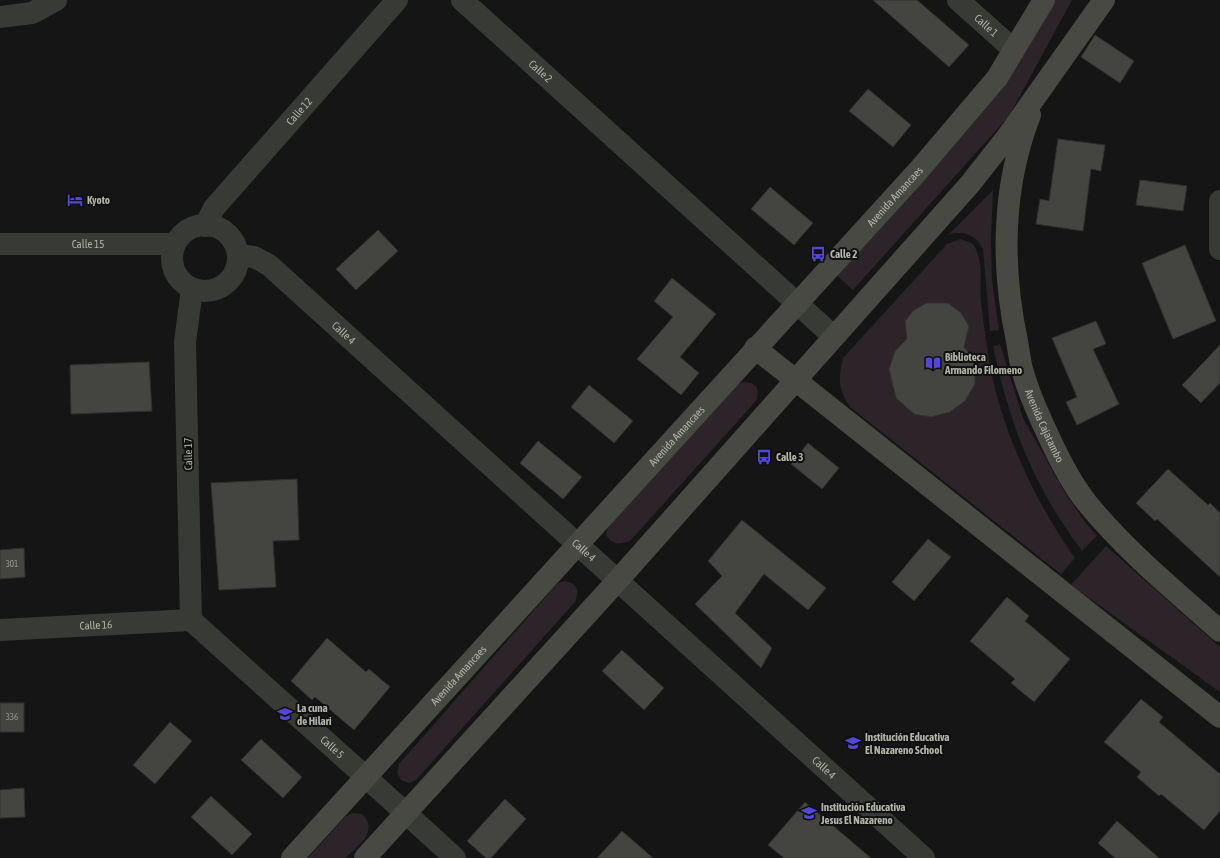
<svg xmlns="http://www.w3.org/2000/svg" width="1220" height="858" font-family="'Asap Condensed',sans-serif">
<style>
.green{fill:#2c2428}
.building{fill:#444541;stroke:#30312e}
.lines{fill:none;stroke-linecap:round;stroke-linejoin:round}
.street{stroke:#383a35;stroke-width:22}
.secondary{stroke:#484943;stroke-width:22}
.labels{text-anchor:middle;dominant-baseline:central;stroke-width:4;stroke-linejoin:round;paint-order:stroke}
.number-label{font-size:9px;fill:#96988e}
.street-label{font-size:11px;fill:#b2b4a7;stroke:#0f100f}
.poi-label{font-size:11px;font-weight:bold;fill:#b2b4a7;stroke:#0f100f;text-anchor:start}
</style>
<rect width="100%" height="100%" fill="#141514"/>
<!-- green -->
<g class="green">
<polygon points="1053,0 1072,0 1009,116 853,290 835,274"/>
<path d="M 993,190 L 991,240 L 992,281 L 999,330 L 990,331 L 983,249 C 976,235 963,230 948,235 Z"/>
<path d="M 960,239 L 972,243 C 985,260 979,282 981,302 C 983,321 986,340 989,359 C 999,425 1036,504 1075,558 L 1061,574 L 850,407 C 838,389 838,379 843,358 L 947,244 Z"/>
<path d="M 1000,344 L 1023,418 L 1064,491 L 1085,522 L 1097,536 L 1082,551 C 1033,485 1010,426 993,346 Z"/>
<path d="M 743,382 C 756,382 761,389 756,401 L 630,541 C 619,545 613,545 606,535 L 609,523 L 736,385 Z"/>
<polygon points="1106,546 1220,647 1220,692 1071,585"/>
<path d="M 564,581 C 577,583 580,590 575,602 L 417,779 L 410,783 L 401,780 L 397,773 L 399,764 L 557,584 Z"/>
<path d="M 352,813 L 362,814 C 380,831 358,845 346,858 L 308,858 L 345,817 Z"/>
</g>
<!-- building -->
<g class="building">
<polygon points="873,0 917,0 969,45 949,67"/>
<polygon points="1095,35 1134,61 1120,83 1081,57"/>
<polygon points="868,89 911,125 893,147 849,111"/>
<polygon points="1058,139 1105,145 1101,171 1091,169 1083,231 1036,224 1040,199 1049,201"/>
<polygon points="1140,180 1187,186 1183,211 1136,205"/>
<polygon points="770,187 813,223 794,245 751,209"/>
<polygon points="378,230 398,251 356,290 336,269"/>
<polygon points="1185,245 1216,321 1173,339 1142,263"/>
<polygon points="672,278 716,314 680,357 699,373 681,395 637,359 673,317 654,301"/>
<polygon points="926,303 948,303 961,313 969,326 964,347 972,357 975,370 975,384 965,401 950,412 931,417 914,414 896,398 889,369 895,351 907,339 905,321 913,311"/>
<polygon points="1096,321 1106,344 1093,349 1119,404 1077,425 1066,402 1077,397 1052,338"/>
<polygon points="1220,345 1220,383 1201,403 1182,385"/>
<polygon points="149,362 152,411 71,414 70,365"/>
<polygon points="589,385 633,421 614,443 571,407"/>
<polygon points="538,441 582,477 563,499 520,463"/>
<polygon points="808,443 839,468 822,489 791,464"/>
<polygon points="1168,469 1208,505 1210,503 1220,513 1220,577 1157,519 1155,521 1136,503"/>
<polygon points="297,479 299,540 273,541 276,587 219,590 211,483"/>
<polygon points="742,520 826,588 808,610 764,574 735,613 772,648 761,668 695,604 722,576 708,561"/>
<polygon points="928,539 951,557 914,601 892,582"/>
<polygon points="24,548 25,577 0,579 0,550"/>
<polygon points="1007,597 1029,616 1025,621 1070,659 1034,702 1011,683 1015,679 970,641"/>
<polygon points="327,638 366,672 369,669 390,687 354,730 315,697 312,700 291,681"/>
<polygon points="622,650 664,688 644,710 602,671"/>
<polygon points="1141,699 1163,717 1159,722 1220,774 1220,811 1204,830 1161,794 1159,796 1137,777 1141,772 1104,742"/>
<rect x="0" y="703" width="24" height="29"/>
<polygon points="170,722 192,741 155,784 133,765"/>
<polygon points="261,739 302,777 283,798 241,760"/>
<polygon points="24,788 25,817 0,818 0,790"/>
<polygon points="211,796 252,834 232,855 191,817"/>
<polygon points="505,799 526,819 491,858 486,858 467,841"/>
<polygon points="805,802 871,858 784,858 768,845"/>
<polygon points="1117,821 1159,858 1115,858 1098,843"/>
<polygon points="622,831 653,858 597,858"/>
</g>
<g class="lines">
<!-- street -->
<g class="street">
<path id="s1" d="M 462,0 L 833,336"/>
<path id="s2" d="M 958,0 L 1014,50"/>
<polyline points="0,17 32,13 56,0"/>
<polyline points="1220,201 1220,249"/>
<circle cx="205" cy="258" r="33"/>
<path id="s3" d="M 205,226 L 214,208 L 397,0"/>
<path id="s4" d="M 0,244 L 175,244"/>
<path id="s5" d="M 238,255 L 254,257 L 269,265 L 924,858"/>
<path id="s6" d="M 191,620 C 279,700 368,778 455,858"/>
<polyline points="191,620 185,342 192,289"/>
<path id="s7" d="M 0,630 L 191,620"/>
</g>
<!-- secondary -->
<g class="secondary">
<path id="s8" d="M 1030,115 C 1002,187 1001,266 1017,341 C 1019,352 1020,365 1024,376 C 1030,396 1039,416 1048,435 C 1059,459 1071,483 1087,503 C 1126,551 1174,590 1220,631"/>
<polyline points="755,348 1220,717"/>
<path id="s9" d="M 292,858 L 918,171 L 997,78 L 1044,0"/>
<polyline points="365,858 618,580 970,184 1007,137 1104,0"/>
</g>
</g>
<!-- icons -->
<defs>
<g id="hotel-bare" transform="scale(1.2)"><path d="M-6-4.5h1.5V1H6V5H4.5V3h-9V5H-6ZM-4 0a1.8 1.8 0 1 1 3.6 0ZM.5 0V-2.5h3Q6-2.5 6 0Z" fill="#5347da" stroke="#0f100f" stroke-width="2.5" paint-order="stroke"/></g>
<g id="bus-bare" transform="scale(1.2)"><path d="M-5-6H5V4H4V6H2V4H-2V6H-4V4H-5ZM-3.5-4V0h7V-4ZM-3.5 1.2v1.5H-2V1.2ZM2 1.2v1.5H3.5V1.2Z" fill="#5347da" stroke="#0f100f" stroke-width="2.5" paint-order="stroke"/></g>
<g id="library-bare" transform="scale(1.2)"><path d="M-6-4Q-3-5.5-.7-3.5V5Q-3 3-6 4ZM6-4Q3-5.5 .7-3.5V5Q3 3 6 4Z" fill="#5347da" stroke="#0f100f" stroke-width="2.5" paint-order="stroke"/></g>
<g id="school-bare" transform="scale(1.2)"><path d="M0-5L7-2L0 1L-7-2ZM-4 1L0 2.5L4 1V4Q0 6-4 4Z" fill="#5347da" stroke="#0f100f" stroke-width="2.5" paint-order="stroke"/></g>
</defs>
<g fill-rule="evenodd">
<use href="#hotel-bare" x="75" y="200"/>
<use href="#bus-bare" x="818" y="254"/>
<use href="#library-bare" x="933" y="363"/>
<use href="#bus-bare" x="764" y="457"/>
<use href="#school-bare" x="285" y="714"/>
<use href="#school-bare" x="853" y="743"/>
<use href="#school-bare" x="809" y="813"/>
</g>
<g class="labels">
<!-- number labels -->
<g class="number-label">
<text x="12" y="564">301</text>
<text x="12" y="717">336</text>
</g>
<!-- street labels -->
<g class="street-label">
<text stroke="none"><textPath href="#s2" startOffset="38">Calle 1</textPath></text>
<text stroke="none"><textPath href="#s1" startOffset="106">Calle 2</textPath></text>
<text stroke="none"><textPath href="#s3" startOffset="149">Calle 12</textPath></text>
<text stroke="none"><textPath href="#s9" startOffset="895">Avenida Amancaes</textPath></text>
<text stroke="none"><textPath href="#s4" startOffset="88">Calle 15</textPath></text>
<text stroke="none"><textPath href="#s5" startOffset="134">Calle 4</textPath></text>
<text stroke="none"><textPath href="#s8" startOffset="319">Avenida Cajatambo</textPath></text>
<text stroke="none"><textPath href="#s9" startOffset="571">Avenida Amancaes</textPath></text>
<text transform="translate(188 454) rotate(-91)">Calle 17</text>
<text stroke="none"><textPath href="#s5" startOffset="458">Calle 4</textPath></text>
<text stroke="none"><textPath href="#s7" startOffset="96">Calle 16</textPath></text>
<text stroke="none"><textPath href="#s9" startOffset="247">Avenida Amancaes</textPath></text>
<text stroke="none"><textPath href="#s6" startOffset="190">Calle 5</textPath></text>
<text stroke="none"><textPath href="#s5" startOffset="782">Calle 4</textPath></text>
</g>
<!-- poi labels -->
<g class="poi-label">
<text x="87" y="200">Kyoto</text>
<text x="830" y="254">Calle 2</text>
<text x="945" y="357">Biblioteca<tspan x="945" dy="13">Armando Filomeno</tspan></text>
<text x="776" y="457">Calle 3</text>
<text x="297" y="708">La cuna<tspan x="297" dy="13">de Hilari</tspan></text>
<text x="865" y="737">Institución Educativa<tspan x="865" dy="13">El Nazareno School</tspan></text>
<text x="821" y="807">Institución Educativa<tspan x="821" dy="13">Jesus El Nazareno</tspan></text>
</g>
</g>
</svg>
